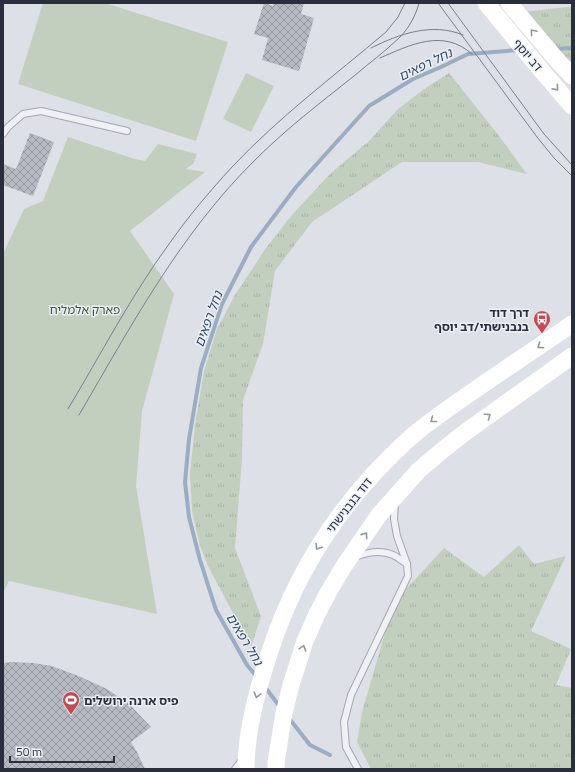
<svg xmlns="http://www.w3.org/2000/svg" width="575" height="772" font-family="'Titillium Web','Noto Sans Hebrew',sans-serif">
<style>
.grass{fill:url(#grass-tufts)}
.park{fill:#c2cfbf}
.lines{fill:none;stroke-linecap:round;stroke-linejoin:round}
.stream{stroke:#9bacc3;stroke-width:4}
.building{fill:url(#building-cross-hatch)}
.service-casing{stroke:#a3a7af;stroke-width:8}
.service{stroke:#f0f1f5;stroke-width:6}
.secondary{stroke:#fff;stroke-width:17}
.tram{stroke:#787f8e;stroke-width:1}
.oneway{stroke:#94969d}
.labels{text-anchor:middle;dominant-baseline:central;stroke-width:3;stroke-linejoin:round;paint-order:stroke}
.street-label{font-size:12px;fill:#282e3b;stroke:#eceff4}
.park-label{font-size:12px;fill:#3b5636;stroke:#eceff4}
.poi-label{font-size:12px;font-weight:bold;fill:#282e3b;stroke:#eceff4;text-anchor:end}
.water-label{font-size:13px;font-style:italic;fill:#354b6c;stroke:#eceff4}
</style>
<defs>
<pattern id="grass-tufts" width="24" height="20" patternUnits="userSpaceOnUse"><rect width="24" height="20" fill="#c2cfbf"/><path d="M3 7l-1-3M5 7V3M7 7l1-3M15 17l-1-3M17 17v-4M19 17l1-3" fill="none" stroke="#a7b2a5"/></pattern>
<pattern id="building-cross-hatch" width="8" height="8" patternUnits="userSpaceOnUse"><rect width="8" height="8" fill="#b5b9c2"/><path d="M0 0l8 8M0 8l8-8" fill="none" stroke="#93979f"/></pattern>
</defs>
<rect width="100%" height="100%" fill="#dde0e6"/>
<!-- grass -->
<g class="grass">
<polygon points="566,7 572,7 572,61 564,61 523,12"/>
<polygon points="449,73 499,136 527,174 478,162 402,162 312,222 275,271 263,344 243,400 242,459 235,548 261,616 251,647 208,566 200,546 192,511 190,473 195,425 204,371 217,329 235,295 266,248 291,216 330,174 369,141 399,108 427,87"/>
<polygon points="519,545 534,564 566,556 531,631 571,649 556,685 572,688 572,769 371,769 357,742 362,712 394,602 444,548 484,577"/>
</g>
<!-- park -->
<g class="park">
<polygon points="43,3 105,3 228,42 196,141 18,84"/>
<polygon points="246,73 274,86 251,132 223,119"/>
<polygon points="68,137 135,159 145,161 158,144 197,154 193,164 186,169 205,172 130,231 174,294 142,411 136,486 157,614 9,581 3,593 3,254 24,209 43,201"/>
</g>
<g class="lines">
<!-- stream -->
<g class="stream">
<polyline points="554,49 572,48"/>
<polyline points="257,677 247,665 216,610 200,560 189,517 185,482 189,439 201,368 222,304 251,247 296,187 369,106 413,79 441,67 468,54 518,50"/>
<polyline points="265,687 280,707"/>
<polyline points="288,717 310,745 330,755"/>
</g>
</g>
<!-- building -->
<g class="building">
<polygon points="264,3 273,6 274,3 304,3 301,14 314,18 299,71 262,60 268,38 254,34"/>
<polygon points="30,133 54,142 33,196 3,185 3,164 16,169"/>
<polygon points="12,662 33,663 52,666 81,677 107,689 129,704 151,727 131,742 137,752 145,769 3,769 3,663"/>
</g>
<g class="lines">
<!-- service casing -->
<g class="service-casing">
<g id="service">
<polyline points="3,134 8,127 23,114 41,111 127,131"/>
<path d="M 354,557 C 366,553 380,549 393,555 C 398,557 402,561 407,564"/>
<polyline points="235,769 242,760"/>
<polyline points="358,769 346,747 344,722 351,695 408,576 407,564 397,536 394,519 395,502"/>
</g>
</g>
<!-- service -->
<use href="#service" class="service"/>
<!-- secondary -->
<g class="secondary">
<polyline points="486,3 541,70 572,106"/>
<polyline points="509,3 557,60 572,76"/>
<path d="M 246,769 C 246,730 258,688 270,651 C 298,566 344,497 411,437 C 433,418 458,402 482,385 C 512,365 542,344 572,324"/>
<polyline points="276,769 276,762 284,713 291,685 305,641 317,614 329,591 344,566 379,515 419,470 444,449 467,431 572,356"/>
</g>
<!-- tram -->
<g class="tram">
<polyline points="438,3 537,137 554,158 572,176"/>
<polyline points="448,3 544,134 572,165"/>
<path d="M 371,48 C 399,34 432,22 463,35"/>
<path d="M 380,58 C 410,45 443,28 472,54"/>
<path d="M 68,409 C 101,354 131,296 169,244 C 188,217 209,192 232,167 C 279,117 334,76 386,32 L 398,17 L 405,3"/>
<path d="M 79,415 C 131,326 180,234 255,160 C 286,129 320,103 354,76 C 369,63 386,51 400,37 C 409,28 416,15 419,3"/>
</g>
</g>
<!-- one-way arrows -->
<defs><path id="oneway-chevron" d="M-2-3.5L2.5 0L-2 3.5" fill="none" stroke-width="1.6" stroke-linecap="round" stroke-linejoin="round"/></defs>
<g class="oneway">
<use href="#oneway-chevron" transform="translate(533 32) rotate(-130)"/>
<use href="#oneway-chevron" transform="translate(556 88) rotate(49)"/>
<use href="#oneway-chevron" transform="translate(540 346) rotate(146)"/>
<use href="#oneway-chevron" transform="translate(488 416) rotate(-35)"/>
<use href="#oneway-chevron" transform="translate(433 420) rotate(142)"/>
<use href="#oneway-chevron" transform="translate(365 535) rotate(-55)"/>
<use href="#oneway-chevron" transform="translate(318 547) rotate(122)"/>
<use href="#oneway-chevron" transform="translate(303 648) rotate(-72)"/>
<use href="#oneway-chevron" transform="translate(257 695) rotate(105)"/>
</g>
<!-- icons -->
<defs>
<g id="bus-pin" transform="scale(0.9)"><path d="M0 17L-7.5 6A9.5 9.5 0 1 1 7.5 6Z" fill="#c34a56" stroke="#eceff4"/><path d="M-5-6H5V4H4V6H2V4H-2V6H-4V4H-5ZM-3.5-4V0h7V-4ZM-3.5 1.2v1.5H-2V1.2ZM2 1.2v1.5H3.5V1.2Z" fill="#fff"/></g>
<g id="stadium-pin" transform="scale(0.9)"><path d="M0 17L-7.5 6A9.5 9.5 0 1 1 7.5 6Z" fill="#c34a56" stroke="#eceff4"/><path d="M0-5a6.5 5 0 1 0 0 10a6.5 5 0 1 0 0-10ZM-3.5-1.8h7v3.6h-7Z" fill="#fff"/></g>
</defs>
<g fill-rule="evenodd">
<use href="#bus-pin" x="542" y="319"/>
<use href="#stadium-pin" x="71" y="700"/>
</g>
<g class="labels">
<!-- street labels -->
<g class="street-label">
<text transform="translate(528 55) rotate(50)">דב יוסף</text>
<text transform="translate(349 505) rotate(-52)">דוד בנבנישתי</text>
</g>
<!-- park labels -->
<g class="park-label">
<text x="85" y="309">פארק אלמליח</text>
</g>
<!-- poi labels -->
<g class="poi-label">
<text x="529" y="312">דרך דוד<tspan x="529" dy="14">בנבנישתי/דב יוסף</tspan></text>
<text x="84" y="700" text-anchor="start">פיס ארנה ירושלים</text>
</g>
<!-- water labels -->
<g class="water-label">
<text transform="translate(425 64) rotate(-26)">נחל רפאים</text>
<text transform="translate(208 319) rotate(-70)">נחל רפאים</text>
<text transform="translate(245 639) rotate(59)">נחל רפאים</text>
</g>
</g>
<!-- border -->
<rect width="575" height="772" fill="none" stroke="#282e3b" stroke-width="8"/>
<!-- scale -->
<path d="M10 756v6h104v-6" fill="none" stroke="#282e3b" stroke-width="2"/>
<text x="16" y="756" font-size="12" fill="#282e3b" stroke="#eceff4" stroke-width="3" paint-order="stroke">50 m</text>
</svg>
